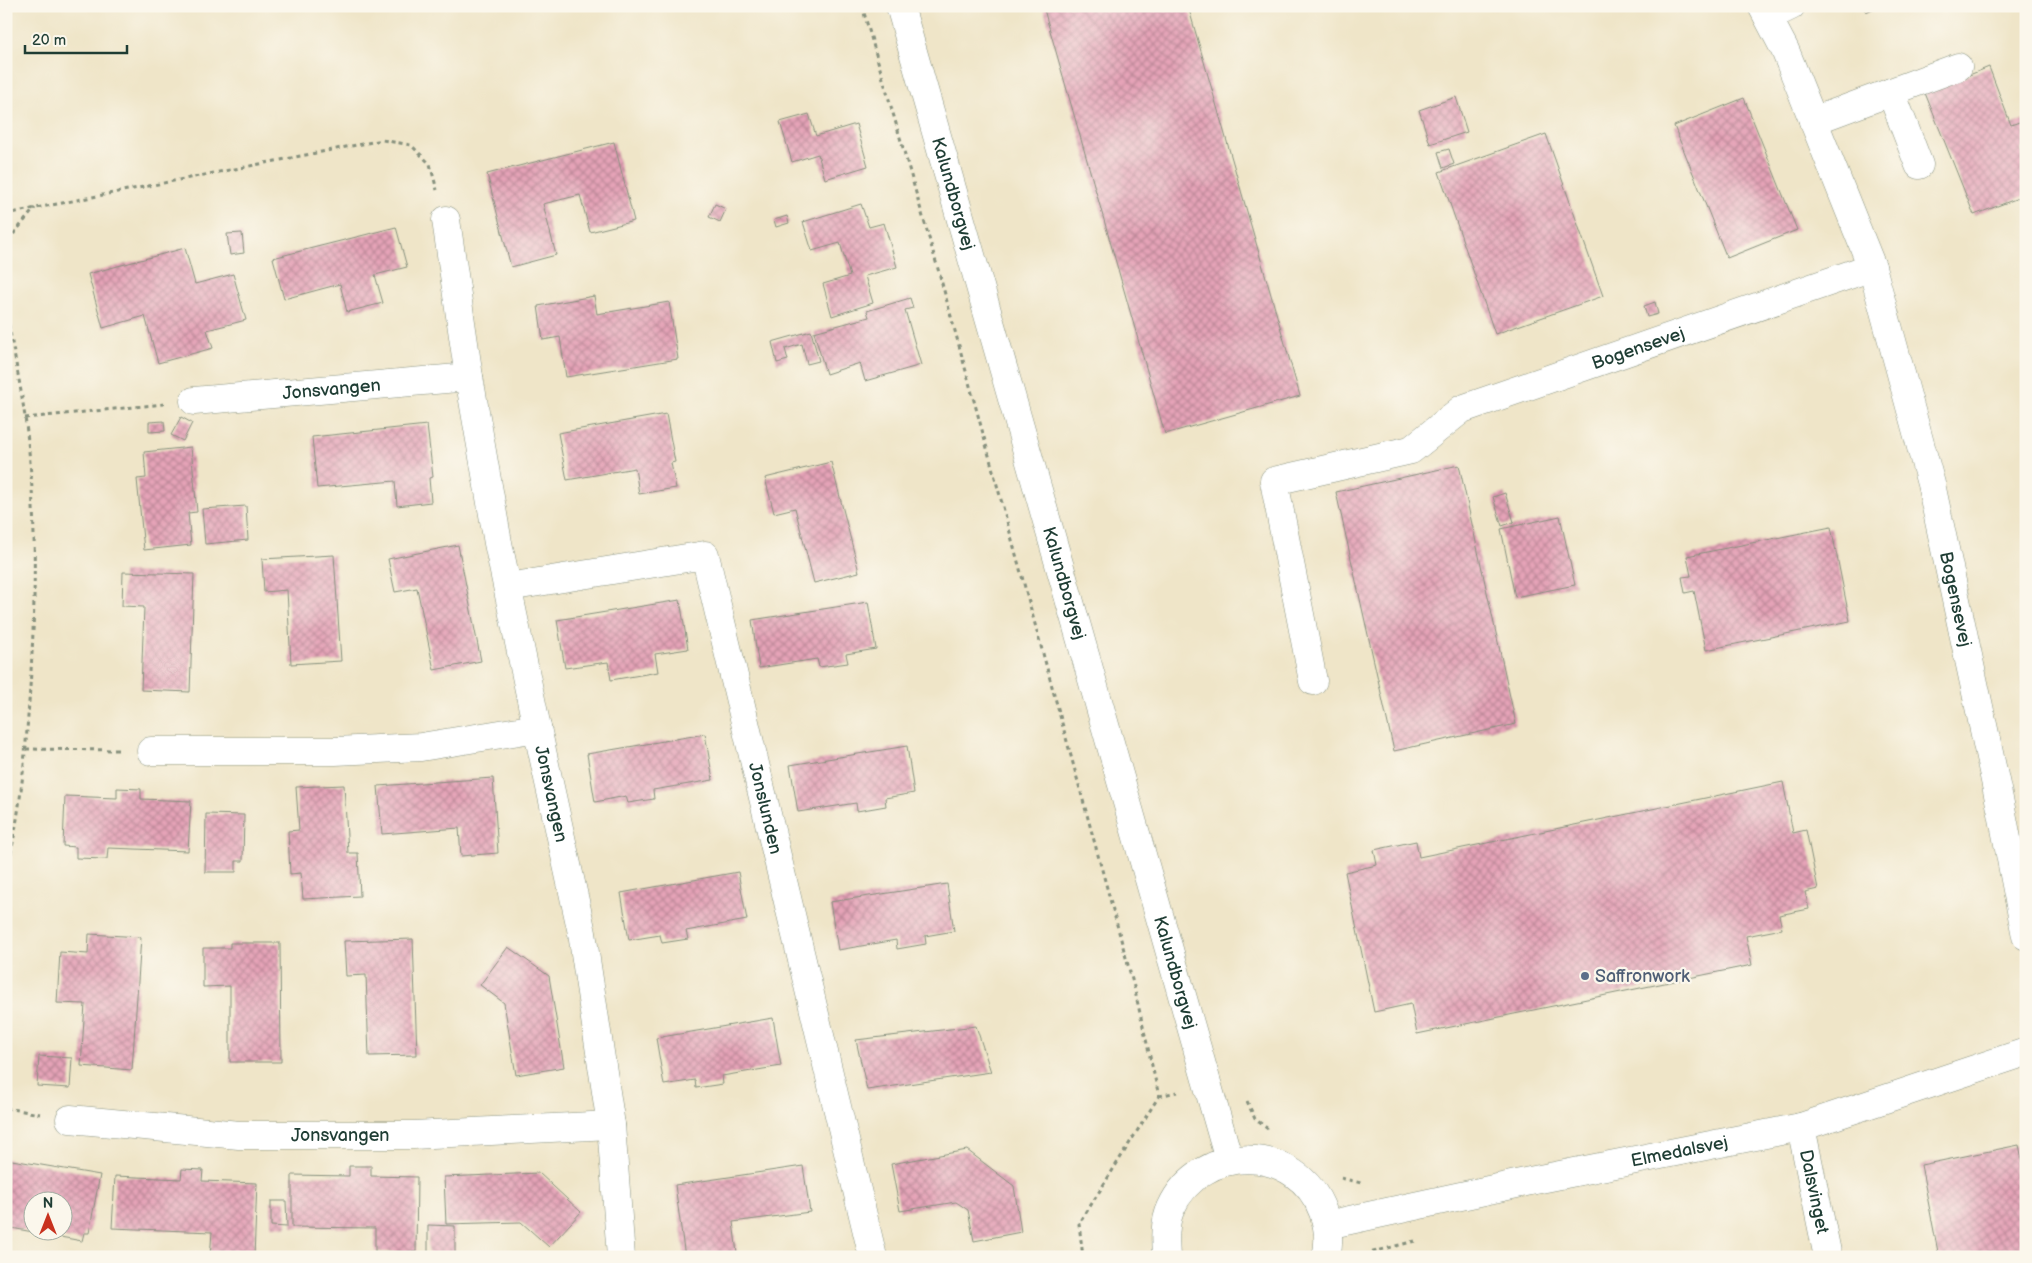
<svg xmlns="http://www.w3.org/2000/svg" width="2032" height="1263" font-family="'Balsamiq Sans',sans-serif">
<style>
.building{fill:url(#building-cross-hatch);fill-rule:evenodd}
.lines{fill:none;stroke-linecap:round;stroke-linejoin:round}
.minor-casing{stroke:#87917e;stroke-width:29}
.path{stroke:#87917e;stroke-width:3;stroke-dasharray:4 4;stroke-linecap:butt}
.minor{stroke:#fff;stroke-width:28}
.service-dot{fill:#5c6f8a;stroke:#fbf7ec;stroke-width:2}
.labels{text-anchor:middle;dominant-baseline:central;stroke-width:4.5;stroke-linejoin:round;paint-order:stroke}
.street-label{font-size:18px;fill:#1f3d34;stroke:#fbf7ec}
.service-label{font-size:18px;fill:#4e5e75;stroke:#fbf7ec;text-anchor:start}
</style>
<defs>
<pattern id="building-cross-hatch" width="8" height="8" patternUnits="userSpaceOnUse" patternTransform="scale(1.25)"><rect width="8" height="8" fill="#e5a3b7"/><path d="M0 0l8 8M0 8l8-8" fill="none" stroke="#b98696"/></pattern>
</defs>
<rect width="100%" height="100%" fill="#fbf7ec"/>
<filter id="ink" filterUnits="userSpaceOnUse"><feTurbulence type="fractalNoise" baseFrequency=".02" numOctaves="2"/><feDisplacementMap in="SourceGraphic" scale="10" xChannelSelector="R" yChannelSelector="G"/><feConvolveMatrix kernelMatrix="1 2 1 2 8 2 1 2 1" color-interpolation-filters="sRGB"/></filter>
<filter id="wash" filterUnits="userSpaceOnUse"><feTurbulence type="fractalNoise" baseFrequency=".0096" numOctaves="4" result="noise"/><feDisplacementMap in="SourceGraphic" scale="20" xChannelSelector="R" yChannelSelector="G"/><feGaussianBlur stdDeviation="1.12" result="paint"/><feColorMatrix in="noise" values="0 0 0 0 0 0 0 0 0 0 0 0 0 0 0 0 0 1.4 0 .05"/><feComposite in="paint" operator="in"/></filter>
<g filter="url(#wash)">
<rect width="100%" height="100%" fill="#efe5c8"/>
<g id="blocks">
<!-- building -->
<g class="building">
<polygon points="1043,6 1188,6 1300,396 1165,434"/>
<polygon points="1863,6 1879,6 1866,12"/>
<polygon points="1989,67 2011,125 2025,120 2026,123 2026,147 2021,149 2026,160 2026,195 1974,215 1925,93"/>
<polygon points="1456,97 1467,132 1430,144 1419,110"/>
<polygon points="1744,98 1797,230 1727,258 1674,126"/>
<polygon points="809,114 816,136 856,124 868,166 825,179 818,154 792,162 780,122"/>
<polygon points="1546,134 1603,296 1495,334 1439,172"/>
<polygon points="614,142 634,221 590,232 580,195 543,204 556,255 511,267 487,174"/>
<polygon points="1449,149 1454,164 1443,168 1438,152"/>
<polygon points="715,204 726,209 720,222 709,217"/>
<polygon points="861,204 869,227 884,223 897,267 865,276 873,303 832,316 823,284 850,276 840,243 812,251 803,222"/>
<polygon points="787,216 789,223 776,227 774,220"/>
<polygon points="396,227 407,267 375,275 383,303 347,312 340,284 284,299 273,258"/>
<polygon points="242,233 244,253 230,255 227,234"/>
<polygon points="185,248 195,284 233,274 246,320 207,330 213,348 158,363 145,316 103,328 88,274"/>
<polygon points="594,296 597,314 669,302 678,359 566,377 560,337 543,340 538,306"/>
<polygon points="910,298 913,308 905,310 921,365 865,381 860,363 826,374 814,332 869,317 867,311"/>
<polygon points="1655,302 1658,314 1647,317 1644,306"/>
<polygon points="811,331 819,361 807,364 802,344 785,349 788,360 777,363 772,342"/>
<polygon points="666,414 675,462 671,463 676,488 639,494 635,468 567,480 558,433"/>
<polygon points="181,417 192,423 183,441 171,435"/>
<polygon points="164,421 165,431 149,432 149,422"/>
<polygon points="427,425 433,477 429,478 431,502 397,506 395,481 317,488 312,437"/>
<polygon points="191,447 197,512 188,513 191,545 144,550 137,479 146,478 144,452"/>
<polygon points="831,462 859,572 814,583 795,508 774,513 765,478"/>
<polygon points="1459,465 1516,724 1394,751 1336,492"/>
<polygon points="1505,493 1514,522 1502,526 1493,497"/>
<polygon points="246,506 248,540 205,544 202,509"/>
<polygon points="1560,516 1575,585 1515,597 1501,529"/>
<polygon points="1831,527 1850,621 1706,650 1694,591 1685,593 1682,577 1691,576 1687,556"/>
<polygon points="458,545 481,661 434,670 417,588 395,592 388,559"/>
<polygon points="334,555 341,661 291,664 287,590 264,592 262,559"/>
<polygon points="123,572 194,574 190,692 141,690 144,607 122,606"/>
<polygon points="680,600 688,649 655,654 658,672 611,680 608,662 565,668 557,620"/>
<polygon points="868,602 876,649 846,654 848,663 819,667 817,659 759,668 752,620"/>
<polygon points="705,734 713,780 653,790 654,799 628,803 626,796 595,802 587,754"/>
<polygon points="907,746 914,793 885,798 886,806 857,811 856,803 798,812 790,765"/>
<polygon points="493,778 498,853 461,856 459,828 382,834 378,786"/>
<polygon points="1783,782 1793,833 1806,830 1818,889 1805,892 1809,909 1779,915 1782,929 1746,936 1752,965 1417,1034 1411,1004 1374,1012 1345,872 1377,865 1374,850 1416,841 1419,857"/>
<polygon points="344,785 348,853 358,853 360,896 303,899 301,873 290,874 288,831 299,830 296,787"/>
<polygon points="117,788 141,789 141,799 191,801 188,851 108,848 107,859 76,858 76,847 63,846 65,796 117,798"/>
<polygon points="206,814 244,815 243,861 236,861 236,872 205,872"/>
<polygon points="738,872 747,920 686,931 688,939 662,943 660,935 629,940 621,893"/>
<polygon points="947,884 954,931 925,936 926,944 897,949 896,940 838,950 830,902"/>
<polygon points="89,934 141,937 132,1070 81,1066 85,1004 57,1003 60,952 88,954"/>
<polygon points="413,939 417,1055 369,1056 366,975 346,976 344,941"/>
<polygon points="230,943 280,943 281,1062 230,1062 230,986 203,987 203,948 230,948"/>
<polygon points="508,947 549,976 564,1067 516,1075 504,1003 480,985"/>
<polygon points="773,1018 781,1066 722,1076 723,1084 696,1088 695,1080 664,1085 656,1038"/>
<polygon points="976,1026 991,1072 867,1090 856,1040"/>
<polygon points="39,1056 72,1058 70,1088 37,1086"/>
<polygon points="2019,1145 2026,1178 2026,1257 1939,1257 1921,1165"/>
<polygon points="967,1150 1014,1186 1021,1232 974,1241 968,1210 956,1202 900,1211 891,1164"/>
<path d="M 6,1159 L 100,1175 L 89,1233 L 84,1233 L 82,1241 L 6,1227 ZM 32,1200 L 62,1200 L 62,1230 L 32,1230 Z"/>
<polygon points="349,1166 371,1166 371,1176 417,1177 416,1252 375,1252 375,1228 292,1227 292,1175 349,1176"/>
<polygon points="803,1166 810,1212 733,1222 737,1253 713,1257 685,1257 675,1185"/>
<polygon points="182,1169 203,1170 202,1181 257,1183 254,1257 210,1257 212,1232 112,1228 115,1176 181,1179"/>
<polygon points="539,1173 581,1212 549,1247 521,1222 446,1224 444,1177"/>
<polygon points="271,1201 286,1201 287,1227 271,1226"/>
<polygon points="428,1225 455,1226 455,1257 428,1257"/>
</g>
</g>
</g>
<g filter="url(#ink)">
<use href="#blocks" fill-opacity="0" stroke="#87917e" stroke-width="1"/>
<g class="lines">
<!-- minor casing -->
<g class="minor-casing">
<g id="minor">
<path id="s1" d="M 900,6 L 1229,1160"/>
<path id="s2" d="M 1762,6 L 1785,50 L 1872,267 L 1931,484 L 2002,813 L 2026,936"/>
<polyline points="1768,17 1791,6"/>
<polyline points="1891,92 1919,165"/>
<polyline points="1813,121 1958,67"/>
<polyline points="446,220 469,377"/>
<path id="s3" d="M 194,401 L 469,377 L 498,543 L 537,728 L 582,933 L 611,1125 L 621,1257"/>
<path id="s4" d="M 508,587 L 705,555 L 873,1257"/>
<path id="s5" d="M 1313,681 L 1274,481 L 1411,450 L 1462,409 L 1872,267"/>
<polyline points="151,751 335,751 421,747 537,728"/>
<path id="s6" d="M 70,1119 L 239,1135 L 413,1135 L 611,1125"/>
<path id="s7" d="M 1801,1127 L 1828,1257"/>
<path id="s8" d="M 1327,1225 L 1535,1180 L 1801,1127 L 2026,1052"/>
<path d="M 1166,1257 C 1165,1241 1164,1223 1171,1208 C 1201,1142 1298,1143 1323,1212 C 1328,1226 1330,1242 1326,1257"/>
</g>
</g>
<!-- path -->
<g class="path">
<polyline points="862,6 940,276 1134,987 1159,1096 1079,1224 1083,1257"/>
<polyline points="6,214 382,140 411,145 430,164 437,190"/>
<polyline points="6,248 11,237 35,208"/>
<path d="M 6,309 C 12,345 20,381 25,417 C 37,506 36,597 30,687 C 26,749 21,813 6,875"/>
<polyline points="25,418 164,404"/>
<polyline points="26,749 121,750"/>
<polyline points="1159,1096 1177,1092"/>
<polyline points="1247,1101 1255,1119 1268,1129"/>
<polyline points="6,1108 40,1114"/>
<polyline points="1341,1178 1361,1183"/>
<polyline points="1366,1257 1373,1252 1415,1241 1414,1239"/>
</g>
<!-- minor -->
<use href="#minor" class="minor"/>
</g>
</g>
<!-- markers -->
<circle class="service-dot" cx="1585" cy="976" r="5"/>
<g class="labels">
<!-- street labels -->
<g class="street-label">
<text stroke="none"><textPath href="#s1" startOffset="195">Kalundborgvej</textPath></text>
<text stroke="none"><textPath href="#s5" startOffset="596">Bogensevej</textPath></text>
<text stroke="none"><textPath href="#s3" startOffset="138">Jonsvangen</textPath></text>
<text stroke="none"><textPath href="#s1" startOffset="600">Kalundborgvej</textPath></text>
<text stroke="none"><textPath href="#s2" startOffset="626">Bogensevej</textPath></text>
<text stroke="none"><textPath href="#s3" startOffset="701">Jonsvangen</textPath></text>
<text stroke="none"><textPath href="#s4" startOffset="460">Jonslunden</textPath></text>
<text stroke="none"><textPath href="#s1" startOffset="1005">Kalundborgvej</textPath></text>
<text stroke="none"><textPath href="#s6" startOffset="271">Jonsvangen</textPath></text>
<text stroke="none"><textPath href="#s8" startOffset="360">Elmedalsvej</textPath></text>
<text stroke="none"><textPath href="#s7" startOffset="66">Dalsvinget</textPath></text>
</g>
<!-- service labels -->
<g class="service-label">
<text x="1595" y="976">Saffronwork</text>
</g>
</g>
<!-- margin -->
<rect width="2032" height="1263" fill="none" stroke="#fbf7ec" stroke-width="25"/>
<!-- north arrow -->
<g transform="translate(48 1216)"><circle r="24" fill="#fbf7ec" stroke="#a3ada2"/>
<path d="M0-4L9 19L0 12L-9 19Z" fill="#c8321e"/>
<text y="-8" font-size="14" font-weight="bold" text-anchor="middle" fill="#1f3d34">N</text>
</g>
<!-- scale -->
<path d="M25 45v8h102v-8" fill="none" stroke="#1f3d34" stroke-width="2.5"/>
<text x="32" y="45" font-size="15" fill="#1f3d34" stroke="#fbf7ec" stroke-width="4" paint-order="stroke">20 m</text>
</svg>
